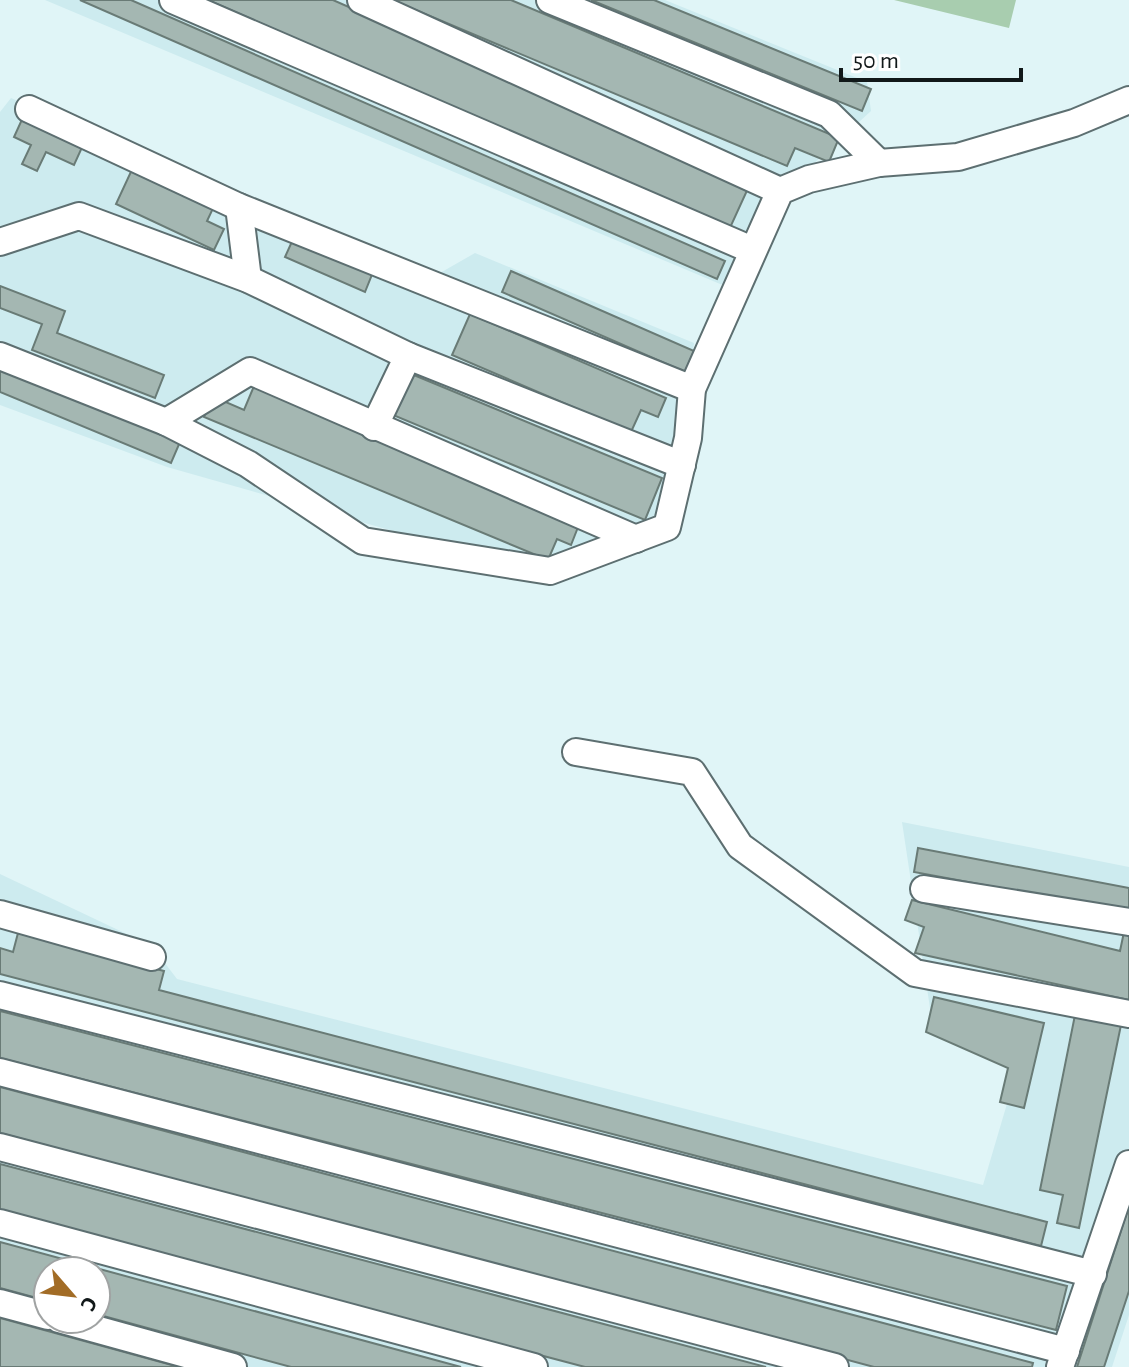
<svg xmlns="http://www.w3.org/2000/svg" width="1129" height="1367" font-family="'Alegreya Sans',sans-serif">
<style>
.built{fill:#cdebef;fill-rule:evenodd}
.green{fill:#a8cdaf}
.building{fill:#a4b7b2;stroke:#697b76;stroke-width:2}
.lines{fill:none;stroke-linecap:round;stroke-linejoin:round}
.minor-casing{stroke:#5d6f71;stroke-width:30}
.minor{stroke:#fff;stroke-width:26}
</style>
<rect width="100%" height="100%" fill="#e0f5f7"/>
<!-- built -->
<g class="built">
<polygon points="45,0 665,0 867,82 871,111 797,179 732,289"/>
<polygon points="11,98 426,281 475,253 694,343 672,512 545,574 167,467 0,405 0,112"/>
<path d="M 902,822 L 1129,867 L 1129,1315 L 1112,1367 L 0,1367 L 0,874 L 152,946 L 177,979 L 983,1185 L 1019,1063 L 933,1028 ZM 48,1271 L 96,1271 L 96,1319 L 48,1319 Z"/>
</g>
<!-- green -->
<polygon class="green" points="894,0 1016,0 1009,28"/>
<!-- building -->
<g class="building">
<polygon points="80,0 131,0 725,261 717,279"/>
<polygon points="208,0 333,0 750,184 729,230"/>
<polygon points="392,0 511,0 839,138 829,162 795,148 787,166"/>
<polygon points="591,0 654,0 871,89 862,111"/>
<polygon points="24,115 84,143 74,165 46,152 37,171 22,164 31,145 14,137"/>
<polygon points="135,163 216,202 207,221 224,229 214,250 116,204"/>
<polygon points="294,237 373,272 365,292 285,257"/>
<polygon points="511,271 694,351 685,372 502,292"/>
<polygon points="0,286 65,311 57,333 164,375 155,398 32,350 42,324 0,308"/>
<polygon points="470,314 666,398 658,417 641,410 631,432 452,355"/>
<polygon points="0,367 180,442 171,463 0,392"/>
<polygon points="409,373 662,478 645,520 393,415"/>
<polygon points="254,386 580,522 571,545 557,539 548,560 204,417 212,396 244,410"/>
<polygon points="918,848 1129,888 1129,912 914,872"/>
<polygon points="912,900 1120,951 1124,932 1129,933 1129,1000 915,953 924,927 905,920"/>
<polygon points="18,933 164,971 159,990 1047,1222 1041,1246 0,974 0,948 13,952"/>
<polygon points="934,997 1044,1023 1024,1108 1000,1102 1008,1068 926,1032"/>
<polygon points="0,1011 1067,1286 1056,1330 0,1058"/>
<polygon points="1075,1015 1121,1025 1079,1228 1057,1223 1063,1195 1040,1190"/>
<polygon points="0,1087 1033,1363 1032,1367 874,1367 0,1133"/>
<polygon points="0,1164 766,1367 585,1367 0,1212"/>
<polygon points="1129,1206 1129,1291 1104,1367 1077,1367"/>
<polygon points="0,1242 461,1367 291,1367 96,1314 96,1271 48,1271 48,1301 0,1288"/>
<polygon points="0,1318 179,1367 0,1367"/>
</g>
<g class="lines">
<!-- minor casing -->
<g class="minor-casing">
<g id="minor">
<polyline points="173,0 752,250"/>
<polyline points="361,0 780,191"/>
<polyline points="550,0 829,114 879,163"/>
<polyline points="29,109 239,207 692,389"/>
<polyline points="239,207 248,279"/>
<polyline points="0,242 79,216 248,279 408,356 374,427"/>
<polyline points="0,356 166,422 248,464 363,541 550,571 667,527 688,438 692,389 780,191 809,179 879,163 958,157 1074,123 1129,100"/>
<polyline points="408,356 682,465"/>
<polyline points="166,422 250,371 636,539"/>
<polyline points="576,752 692,772 740,846 915,973 1129,1014"/>
<polyline points="924,889 1129,922"/>
<polyline points="0,914 152,957"/>
<polyline points="0,995 1093,1274"/>
<polyline points="0,1072 1066,1351"/>
<polyline points="0,1147 835,1367"/>
<polyline points="0,1223 534,1367"/>
<polyline points="0,1303 48,1316"/>
<polyline points="59,1319 233,1367"/>
<polyline points="1060,1367 1129,1164"/>
</g>
</g>
<!-- minor -->
<use href="#minor" class="minor"/>
</g>
<!-- north arrow -->
<g transform="translate(72 1295) rotate(118)"><circle r="38" fill="#ffffff" stroke="#a0a3a3" stroke-width="2"/>
<path d="M0-6L14 30L0 20L-14 30Z" fill="#a26c26"/>
<text y="-12" font-size="22" font-weight="bold" text-anchor="middle" fill="#111819">С</text>
</g>
<!-- scale -->
<path d="M841 68v12h180v-12" fill="none" stroke="#111819" stroke-width="4"/>
<text x="853" y="68" font-size="24" fill="#111819" stroke="#ffffff" stroke-width="6" paint-order="stroke">50 m</text>
</svg>
